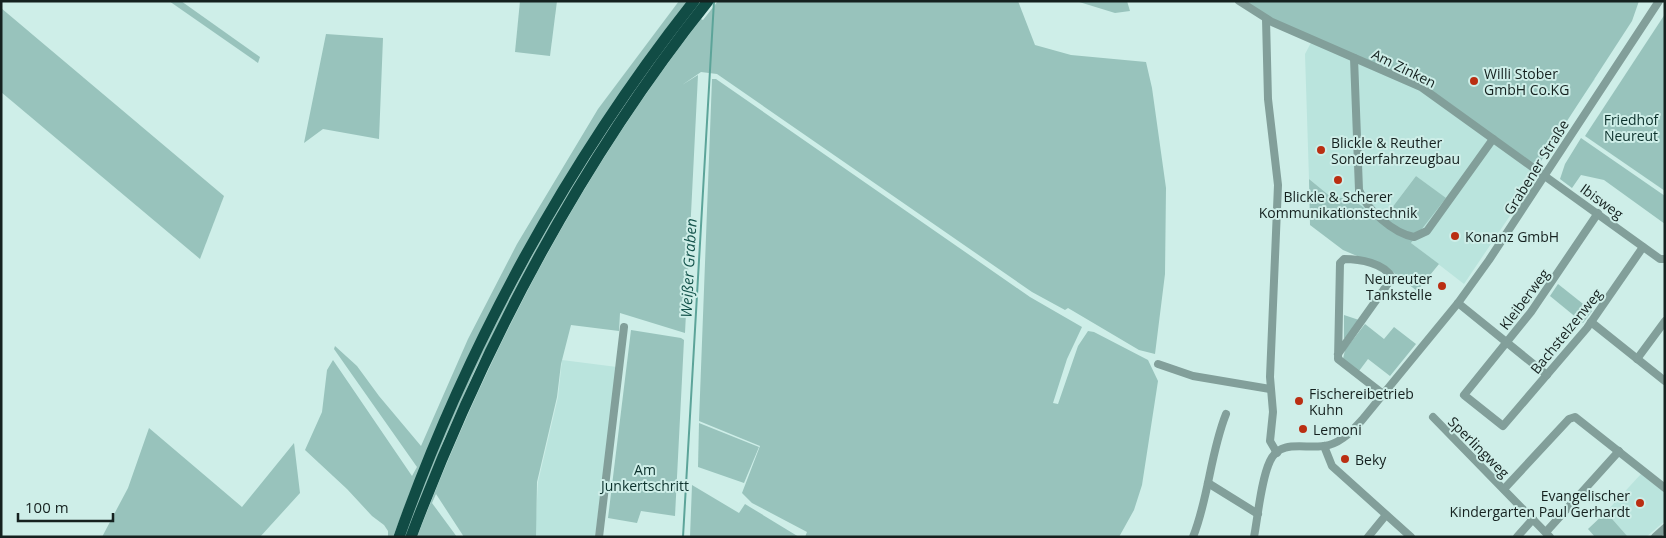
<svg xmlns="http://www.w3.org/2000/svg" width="1666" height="538" font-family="'Open Sans',sans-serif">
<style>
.built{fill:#bae4dd}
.green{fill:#98c3bc}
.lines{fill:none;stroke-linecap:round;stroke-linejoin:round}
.stream{stroke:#5ca499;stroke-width:2}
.minor{stroke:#829f9a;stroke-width:8}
.highway{stroke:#114c45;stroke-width:11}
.poi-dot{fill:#ba2e12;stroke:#ceeee8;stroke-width:2}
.labels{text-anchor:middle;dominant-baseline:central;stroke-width:4;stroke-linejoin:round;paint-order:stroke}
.street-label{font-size:14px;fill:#15211f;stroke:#ceeee8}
.poi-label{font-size:14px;fill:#15211f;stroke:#ceeee8;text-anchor:start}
.park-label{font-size:14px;fill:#0c312c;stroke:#ceeee8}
.water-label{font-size:15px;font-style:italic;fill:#14534b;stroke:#ceeee8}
</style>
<rect width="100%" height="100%" fill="#ceeee8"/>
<!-- built -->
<g class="built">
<polygon points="1313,39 1595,79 1537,162 1534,180 1464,284 1411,243 1445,198 1416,176 1382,221 1352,199 1331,197 1309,179 1305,54"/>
<polygon points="562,360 617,367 595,537 535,537 538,482 558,397"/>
<polygon points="1641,474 1665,493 1665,521 1646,537 1628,537 1606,512"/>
</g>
<!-- green -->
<g class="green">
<polygon points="169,1 181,1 260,57 258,63"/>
<polygon points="520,1 557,1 550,56 515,52"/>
<path d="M 679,1 L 687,1 C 561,166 466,342 393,537 L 388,537 L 388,531 L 384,525 L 372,516 L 347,489 L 305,450 L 322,412 L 327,370 L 333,360 L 412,476 L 417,467 L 334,349 L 335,346 L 357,366 L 379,396 L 421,446 L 468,339 L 517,244 L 598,109 Z"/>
<path d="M 700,1 L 703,1 L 539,246 L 477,366 L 444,440 L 407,537 L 404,537 C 474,343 574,164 700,1 Z"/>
<path d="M 718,1 L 1018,1 L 1035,45 L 1071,55 L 1146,62 L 1152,88 L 1166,188 L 1165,274 L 1155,354 L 1139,350 L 1068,308 L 1065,310 L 1032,292 L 717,74 L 701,72 L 682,85 L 698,75 L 685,333 L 620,313 L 619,331 L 571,325 L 561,364 L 557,397 L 537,482 L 536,537 L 464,537 L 436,494 L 432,503 L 457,537 L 417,537 C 490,349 577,179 701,19 L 703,20 Z"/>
<polygon points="1076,1 1127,1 1130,11 1115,13"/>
<polygon points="1243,1 1639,1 1632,21 1541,161 1532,163 1428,88 1274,20"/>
<polygon points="1,8 224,196 200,259 1,92"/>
<polygon points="1665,14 1665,191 1585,136"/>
<polygon points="326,34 383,38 379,139 323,129 304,143"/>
<polygon points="712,79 716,79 1030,297 1082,327 1067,359 1053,403 1058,404 1078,346 1088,331 1094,332 1148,360 1158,381 1142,485 1134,510 1119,537 805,537 807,532 752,503 742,493 760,446 699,421"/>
<polygon points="1581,138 1665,196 1665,224 1604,180 1581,175 1572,188 1560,179 1565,164"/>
<polygon points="1416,176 1446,198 1411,243 1439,264 1417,291 1390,270 1343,250 1310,225 1309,179 1331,197 1352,199 1382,221"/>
<polygon points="1558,284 1592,311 1583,323 1550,296"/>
<polygon points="1344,315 1359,320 1346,339 1344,338"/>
<polygon points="1365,324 1384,339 1394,327 1416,344 1390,376 1368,359 1359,371 1343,359 1345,350"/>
<polygon points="631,330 681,338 684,340 675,516 641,511 637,523 608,518"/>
<polygon points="699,423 759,447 744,483 698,467"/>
<polygon points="149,428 242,507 294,443 300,493 260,537 102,537 128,488"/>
<polygon points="692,485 739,513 745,504 799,537 690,537"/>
<polygon points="1606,512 1628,537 1595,537 1588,529"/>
</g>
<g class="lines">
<!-- stream -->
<polyline class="stream" points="683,537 714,1"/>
<!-- minor -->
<g class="minor">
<polyline points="1239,1 1272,22 1421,87 1660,259 1665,259"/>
<polyline points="1266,19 1268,99 1278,185 1270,377 1273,412 1270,441 1277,453"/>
<path d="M 1354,58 L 1359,190 C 1367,210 1393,233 1414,237 L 1427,231 L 1493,139"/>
<polyline points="1598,213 1531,312 1464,395 1503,426 1587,328 1643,247"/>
<polyline points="1458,303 1547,375"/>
<polyline points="1591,322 1665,381"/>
<path d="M 1338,354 L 1392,278 C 1385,263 1359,259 1344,259 L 1340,263 L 1338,359 L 1383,394"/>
<polyline points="1637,359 1665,321"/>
<polyline points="1158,364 1193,376 1270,389"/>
<polyline points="1433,417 1550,537"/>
<polyline points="1324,446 1332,466 1411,537"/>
<polyline points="1208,483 1258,514"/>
<polyline points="1504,489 1569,419 1575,417 1665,488"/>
<polyline points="1546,532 1619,451"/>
<polyline points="599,537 624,327"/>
<path d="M 1193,537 C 1209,497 1210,454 1226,414"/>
<path d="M 1254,537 C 1258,516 1261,480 1270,461 C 1281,437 1309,451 1329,445 C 1343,441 1353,430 1362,420 L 1458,303 L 1489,260 L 1659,1"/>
<polyline points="1368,537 1386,515"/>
<polyline points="1517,537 1533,519"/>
<polyline points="1655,537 1665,528"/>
</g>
<!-- highway -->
<g class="highway">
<path d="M 399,537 C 467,345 568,161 694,1"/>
<path d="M 411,537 C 484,344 579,163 708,1"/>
</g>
</g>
<!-- markers -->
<g class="poi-dot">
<circle cx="1474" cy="81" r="5"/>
<circle cx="1321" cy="150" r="5"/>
<circle cx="1338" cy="180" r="5"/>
<circle cx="1455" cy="236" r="5"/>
<circle cx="1442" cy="286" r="5"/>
<circle cx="1299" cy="401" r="5"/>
<circle cx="1303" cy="429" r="5"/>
<circle cx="1345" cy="459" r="5"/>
<circle cx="1640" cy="503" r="5"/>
</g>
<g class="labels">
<!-- street labels -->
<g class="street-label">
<text transform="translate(1404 68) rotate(26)">Am Zinken</text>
<text transform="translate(1536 167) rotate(-58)">Grabener Straße</text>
<text transform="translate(1602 201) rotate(36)">Ibisweg</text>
<text transform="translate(1524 299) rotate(-53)">Kleiberweg</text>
<text transform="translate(1566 331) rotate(-51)">Bachstelzenweg</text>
<text transform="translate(1479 447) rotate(45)">Sperlingweg</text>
</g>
<!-- poi labels -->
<g class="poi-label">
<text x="1484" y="73">Willi Stober<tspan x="1484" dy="16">GmbH Co.KG</tspan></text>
<text x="1331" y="142">Blickle &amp; Reuther<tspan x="1331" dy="16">Sonderfahrzeugbau</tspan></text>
<text x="1338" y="196" text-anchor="middle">Blickle &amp; Scherer<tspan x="1338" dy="16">Kommunikationstechnik</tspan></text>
<text x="1465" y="236">Konanz GmbH</text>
<text x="1432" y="278" text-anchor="end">Neureuter<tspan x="1432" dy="16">Tankstelle</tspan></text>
<text x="1309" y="393">Fischereibetrieb<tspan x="1309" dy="16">Kuhn</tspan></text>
<text x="1313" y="429">Lemoni</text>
<text x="1355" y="459">Beky</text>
<text x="1630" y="495" text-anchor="end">Evangelischer<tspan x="1630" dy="16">Kindergarten Paul Gerhardt</tspan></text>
</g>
<!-- park labels -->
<g class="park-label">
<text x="1631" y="119">Friedhof<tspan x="1631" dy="16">Neureut</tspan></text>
<text x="645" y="469">Am<tspan x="645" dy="16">Junkertschritt</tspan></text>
</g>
<!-- water labels -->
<g class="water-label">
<text transform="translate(688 268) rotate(-87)">Weißer Graben</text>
</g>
</g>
<!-- border -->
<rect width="1666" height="538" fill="none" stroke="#15211f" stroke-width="5"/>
<!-- scale -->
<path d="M18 513v8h95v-8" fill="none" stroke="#15211f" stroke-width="2.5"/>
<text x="25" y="513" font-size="15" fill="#15211f" stroke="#ceeee8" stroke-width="4" paint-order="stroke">100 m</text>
</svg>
